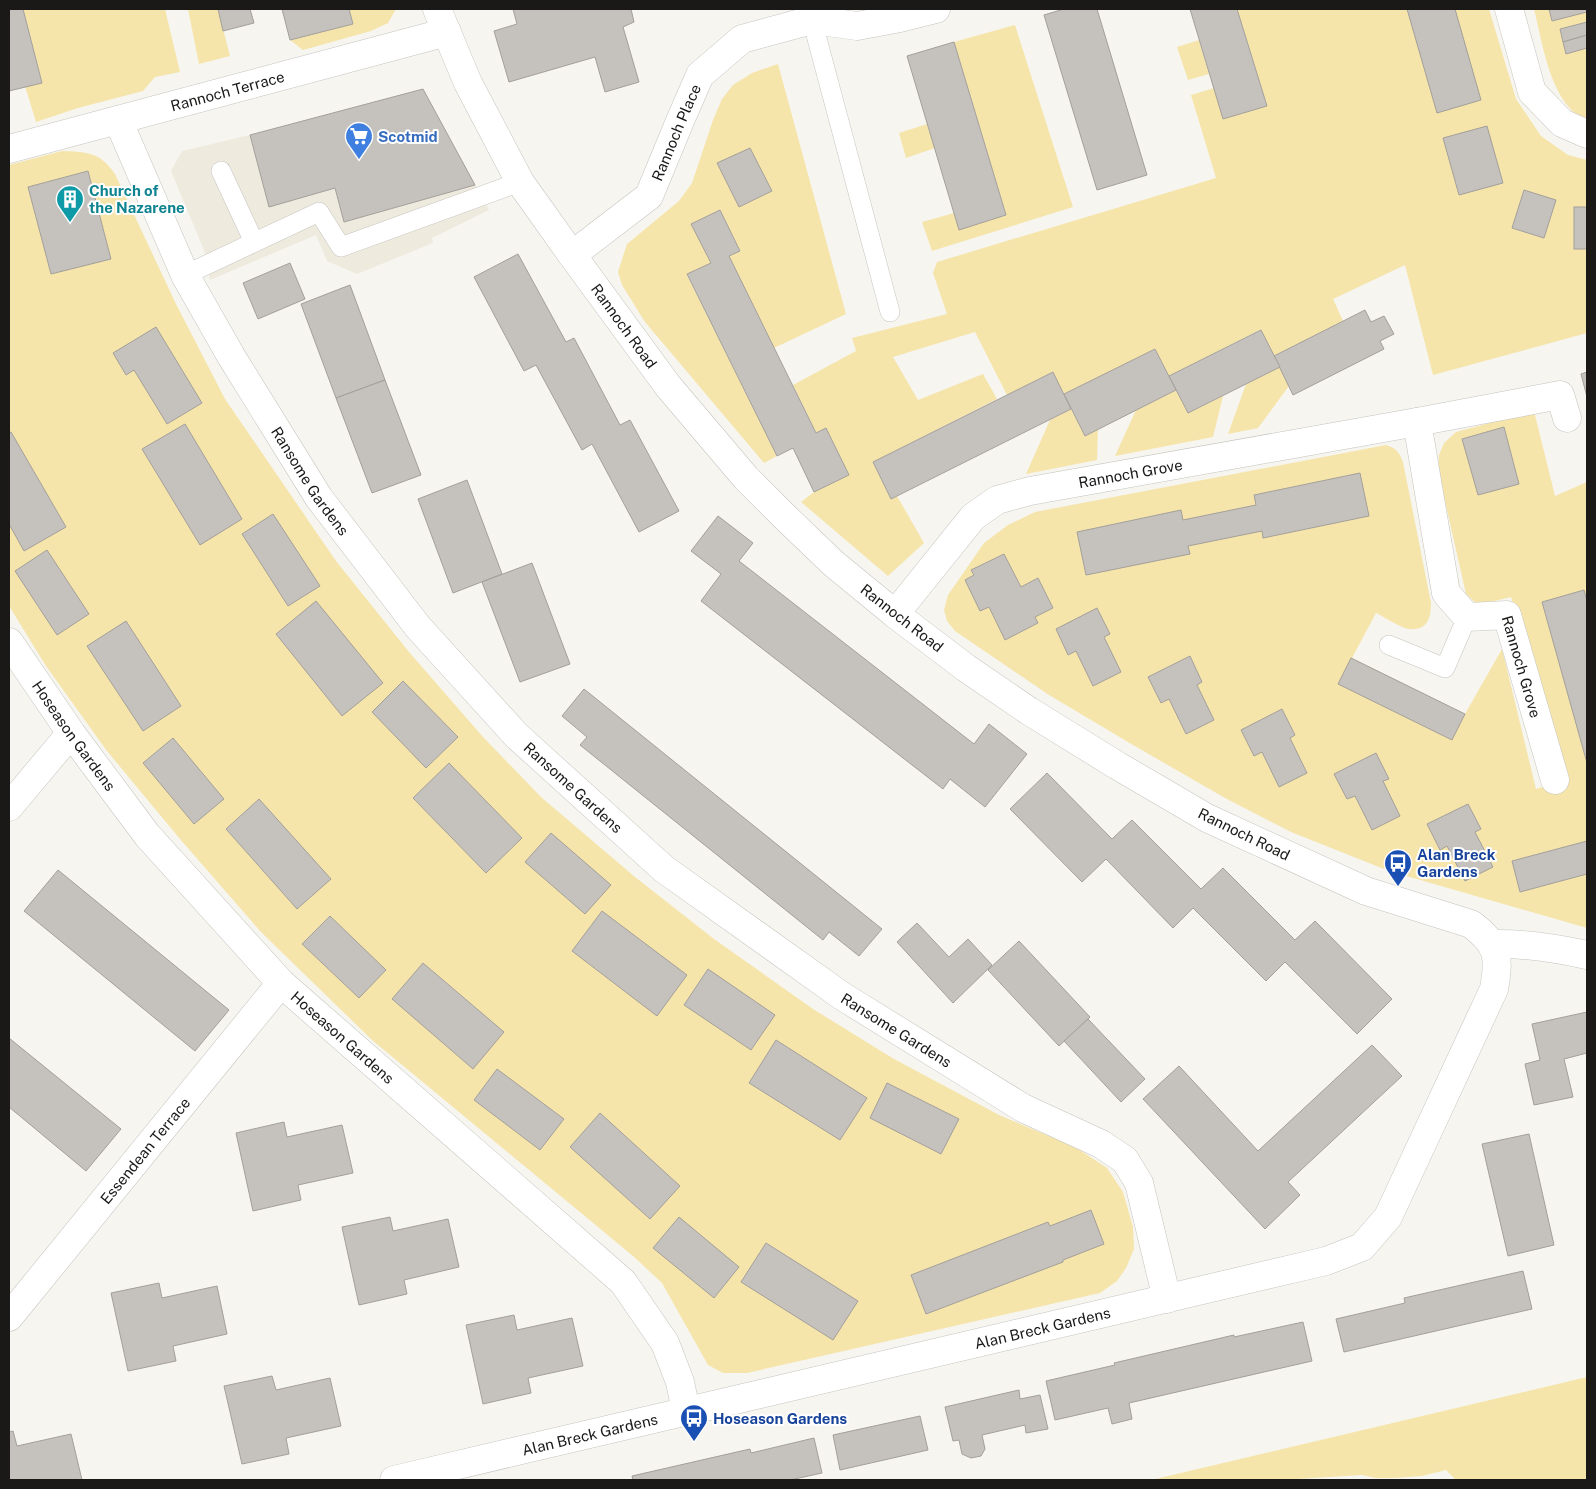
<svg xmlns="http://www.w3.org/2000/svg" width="1596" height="1489" font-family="'Public Sans',sans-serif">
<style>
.built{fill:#eeeade}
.green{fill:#f6e5aa}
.building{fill:#c5c2be;stroke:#a39f9b}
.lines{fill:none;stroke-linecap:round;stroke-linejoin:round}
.service-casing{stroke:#c5c4bf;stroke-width:20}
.minor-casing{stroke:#c5c4bf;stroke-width:29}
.service{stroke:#fff;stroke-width:19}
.minor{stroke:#fff;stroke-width:28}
.labels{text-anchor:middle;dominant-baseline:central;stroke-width:4;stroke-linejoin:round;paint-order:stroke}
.street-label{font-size:15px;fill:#1a1918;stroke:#fff}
.shop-label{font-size:15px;font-weight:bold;fill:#366cbe;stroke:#fff;text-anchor:start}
.culture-label{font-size:15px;font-weight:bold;fill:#0d838f;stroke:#fff;text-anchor:start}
.transit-label{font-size:15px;font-weight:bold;fill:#164399;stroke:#fff;text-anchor:start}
</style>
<rect width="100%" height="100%" fill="#f6f5f0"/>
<!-- built -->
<polygon class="built" points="423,89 489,210 432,238 433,243 357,274 327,261 316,235 210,280 204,250 171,171 182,151 250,135"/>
<!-- green -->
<g class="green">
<polygon points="23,9 165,9 180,72 155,77 143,91 78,108 36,122 25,86 42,82"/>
<polygon points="188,9 218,9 230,56 199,64"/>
<polygon points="349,9 396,9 388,23 371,31 303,50 290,40 353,24"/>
<polygon points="1237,9 1489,9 1516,99 1541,136 1568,155 1587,160 1587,333 1433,375 1405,265 1333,299 1343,321 1274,356 1260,330 1169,376 1155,349 1064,394 1052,372 1007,395 975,332 893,357 918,400 983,374 997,399 873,462 891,499 897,496 924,543 888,576 801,502 814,492 849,475 826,428 816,433 793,385 856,351 852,338 947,314 933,273 937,262 1216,178 1191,95 1214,88 1267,105"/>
<path d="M 1534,9 L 1587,9 L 1587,121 C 1550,104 1543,44 1534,9 Z"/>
<polygon points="1015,25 1073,207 932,251 922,222 954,213 959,229 1006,215 954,42"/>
<polygon points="1199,40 1209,74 1188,80 1177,47"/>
<polygon points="778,64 846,314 774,348 729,256 740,251 720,210 692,224 711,263 687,275 777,456 764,463 645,322 622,285 618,272 627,244 679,201 692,183 713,120 722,99 733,85 752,73"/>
<polygon points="927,124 935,148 906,158 899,133"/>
<path d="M 62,151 C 87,152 100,152 115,174 L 176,304 L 225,399 L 336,561 L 409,652 L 483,737 L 541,797 L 635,877 L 714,939 L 813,1009 L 894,1059 L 999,1115 L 1075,1147 L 1107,1168 L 1123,1192 L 1133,1227 L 1134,1249 L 1126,1268 L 1117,1281 L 1100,1293 L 747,1373 L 723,1373 L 708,1365 L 662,1283 L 633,1256 L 372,1040 L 261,932 L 180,839 L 107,751 L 46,666 L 9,606 L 9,165 Z"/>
<polygon points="1280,367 1289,386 1258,428 1228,434 1246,384"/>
<polygon points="1176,390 1188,413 1223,396 1213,437 1115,456 1136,410"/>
<polygon points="1071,409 1085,435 1098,429 1097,460 1026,474 1050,420"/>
<path d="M 1534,411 L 1555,496 L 1587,482 L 1587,928 L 1389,871 L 1291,832 L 1225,798 L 1133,745 L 1049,695 L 955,631 L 947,621 L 944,610 L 948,595 L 984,543 L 1008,525 L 1035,512 L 1386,445 C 1396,448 1399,452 1403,462 L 1431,603 C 1431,617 1428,631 1409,629 C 1403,629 1384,617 1376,613 L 1352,658 L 1465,714 L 1502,649 L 1536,789 L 1563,780 L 1511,597 L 1478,605 L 1466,594 L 1438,470 L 1439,455 L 1444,443 L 1456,432 Z"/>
<polygon points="1587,1377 1587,1480 1456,1480 1446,1470 1422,1476 1395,1478 1376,1478 1362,1475 1298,1479 1298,1480 1151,1480"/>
</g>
<!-- building -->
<g class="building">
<polygon points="9,9 23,9 42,83 9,91"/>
<polygon points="218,9 250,9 254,23 223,31"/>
<polygon points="282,9 349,9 353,24 290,40"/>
<polygon points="513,9 631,9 634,22 623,27 639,82 605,92 595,57 509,82 494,31 517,24"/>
<polygon points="1064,9 1097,9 1147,175 1097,190 1044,15"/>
<polygon points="1190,9 1237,9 1267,106 1223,119"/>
<polygon points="1407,9 1455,9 1481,100 1437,113"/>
<polygon points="1549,9 1587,9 1587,12 1552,21"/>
<polygon points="1587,22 1587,35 1563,42 1560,29"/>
<polygon points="1587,35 1587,48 1566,54 1563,42"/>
<polygon points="954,42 1006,215 959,230 907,56"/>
<polygon points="423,89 475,185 344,222 335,188 269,207 250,135"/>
<polygon points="1487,126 1503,183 1459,195 1443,138"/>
<polygon points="750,148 772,191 739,207 717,163"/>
<polygon points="88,171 111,259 51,274 28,187"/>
<polygon points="1524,190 1556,200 1544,238 1512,228"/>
<rect x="1574" y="207" width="13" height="42"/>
<polygon points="720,210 740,251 729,256 816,433 826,428 849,475 814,492 793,448 777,456 687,274 711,263 691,224"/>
<polygon points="518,254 566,342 574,338 620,425 630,420 679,511 639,532 592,444 582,450 536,365 524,371 474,277"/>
<polygon points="290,263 305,299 258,319 243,283"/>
<polygon points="350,285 385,380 336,398 301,304"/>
<polygon points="1365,310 1371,322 1384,316 1394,334 1380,341 1384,349 1293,395 1274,356"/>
<polygon points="156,327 202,403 167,424 134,370 126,375 113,353"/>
<polygon points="1261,330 1280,367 1188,413 1169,376"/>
<polygon points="1155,349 1176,390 1085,436 1064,394"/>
<polygon points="1053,372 1071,409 891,499 873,462"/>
<polygon points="1587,372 1587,397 1581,374"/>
<polygon points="385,380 421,475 372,493 336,398"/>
<polygon points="185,424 242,519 200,545 142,449"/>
<polygon points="1504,427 1519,484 1478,495 1462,439"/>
<polygon points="11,432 66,527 24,551 9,524 9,433"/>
<polygon points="1360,473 1369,516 1263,538 1262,531 1188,546 1190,554 1086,575 1077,532 1181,510 1183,520 1256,505 1254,495"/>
<polygon points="467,480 502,574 453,593 418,499"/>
<polygon points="273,514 320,586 288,606 242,534"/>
<polygon points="718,516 753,543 739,561 974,744 989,724 1027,754 985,807 950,779 943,789 701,601 721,574 691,551"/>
<polygon points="47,550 89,614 57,635 15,571"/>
<polygon points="1004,554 1021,587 1038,578 1053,608 1035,617 1038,623 1005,640 989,607 980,611 965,580 974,575 971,570"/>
<polygon points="532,563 570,664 520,682 482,582"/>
<polygon points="1584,590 1587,601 1587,763 1542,602"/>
<polygon points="316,601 383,683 342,716 276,634"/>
<polygon points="1097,608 1110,634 1104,637 1121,672 1093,686 1076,651 1068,655 1056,629"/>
<polygon points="126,621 181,706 143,731 87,646"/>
<polygon points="1190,656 1202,682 1197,685 1214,720 1186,734 1169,699 1161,703 1148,677"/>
<polygon points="1351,658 1465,714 1452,740 1338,684"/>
<polygon points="403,681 458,737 426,768 372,712"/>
<polygon points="584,689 882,929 859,956 829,932 823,940 580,745 587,737 562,716"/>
<polygon points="1282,709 1295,735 1290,738 1307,773 1279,787 1262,752 1254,756 1241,730"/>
<polygon points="173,738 224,799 194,824 143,763"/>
<polygon points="1376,753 1389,779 1383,781 1400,816 1372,830 1355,796 1347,799 1334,774"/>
<polygon points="449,763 522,838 486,873 413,798"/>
<polygon points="1047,773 1112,839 1132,820 1201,889 1223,868 1295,940 1315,921 1392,999 1357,1034 1285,962 1266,981 1193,908 1173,928 1106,859 1082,882 1010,809"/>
<polygon points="259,799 331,879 297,909 226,829"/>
<polygon points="1468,804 1481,829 1475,832 1493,867 1465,881 1447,846 1440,850 1427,824"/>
<polygon points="551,833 611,885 585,914 525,862"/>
<polygon points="1587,841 1587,874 1520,892 1512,861"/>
<polygon points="58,870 229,1010 195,1051 24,911"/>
<polygon points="602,911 687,975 657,1016 572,951"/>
<polygon points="330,916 386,970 359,998 302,944"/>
<polygon points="917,923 949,957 968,939 992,965 953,1003 897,942"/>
<polygon points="1019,941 1090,1017 1059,1046 988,970"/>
<polygon points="423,963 504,1032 473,1069 392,999"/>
<polygon points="708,969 775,1015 751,1050 684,1005"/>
<polygon points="1587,1012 1587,1053 1564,1059 1573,1097 1534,1105 1525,1064 1540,1060 1532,1024"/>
<polygon points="1088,1019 1145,1079 1121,1102 1064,1041"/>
<polygon points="9,1038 121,1129 86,1171 9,1107"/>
<polygon points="776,1040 867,1098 840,1140 749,1083"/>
<polygon points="1372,1045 1402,1076 1288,1182 1300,1195 1265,1229 1143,1099 1179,1066 1258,1151"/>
<polygon points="497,1069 564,1119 540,1150 474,1100"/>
<polygon points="887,1083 959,1119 941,1154 870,1118"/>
<polygon points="600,1113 680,1186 650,1219 570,1147"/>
<polygon points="284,1122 287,1137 342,1125 353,1173 298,1185 301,1200 253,1211 236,1133"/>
<polygon points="1529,1134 1554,1245 1508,1256 1482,1144"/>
<polygon points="1091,1210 1104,1244 1063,1260 1063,1262 926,1314 911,1275 1048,1222 1050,1226"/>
<polygon points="390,1217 393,1231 448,1219 459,1267 404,1280 407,1294 359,1305 342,1227"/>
<polygon points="679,1217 739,1267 714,1298 653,1248"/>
<polygon points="766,1243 858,1301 833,1340 741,1282"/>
<polygon points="1523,1271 1532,1309 1344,1352 1336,1319 1405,1303 1404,1298"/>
<polygon points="159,1283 162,1298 217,1286 227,1334 173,1346 176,1361 128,1371 111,1293"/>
<polygon points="514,1315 517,1330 572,1318 583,1366 528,1378 531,1393 483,1404 466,1325"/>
<polygon points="1303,1322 1312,1361 1129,1403 1132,1419 1112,1424 1108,1408 1055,1420 1046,1381 1115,1365 1114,1363 1234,1335 1234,1337"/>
<polygon points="272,1376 276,1390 330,1378 341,1426 286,1438 289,1454 242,1464 224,1386"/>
<polygon points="1019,1390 1020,1399 1040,1395 1048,1429 1026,1433 1025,1425 982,1435 985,1449 981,1456 971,1458 962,1454 959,1440 953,1441 945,1407"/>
<polygon points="920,1416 928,1450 840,1470 833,1435"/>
<polygon points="13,1431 17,1446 71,1434 82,1480 9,1480 9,1432"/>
<polygon points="814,1438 822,1473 790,1480 633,1480 632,1476 750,1449 751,1453"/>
</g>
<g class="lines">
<!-- service casing -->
<g class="service-casing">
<g id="service">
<polyline points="812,20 890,312"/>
<polyline points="221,171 254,242"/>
<polyline points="185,275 319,212 341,247 520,182"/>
<polyline points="1389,645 1445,668 1467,617"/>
</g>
</g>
<!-- minor casing -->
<g class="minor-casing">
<g id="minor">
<polyline points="1509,9 1532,92 1562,123 1587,134"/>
<path id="s1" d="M 118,120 L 185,275 L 231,356 L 319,498 L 418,627 L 517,736 L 664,869 L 842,996 L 1023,1108 L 1101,1144 L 1125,1160 L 1139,1183 L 1167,1299"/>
<path id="s2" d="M 9,149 L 447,32"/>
<path id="s3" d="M 572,255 L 649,196 L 680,121 L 700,75 L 742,39 L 812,20 L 857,26 L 900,18 L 936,9"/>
<path id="s4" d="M 1417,422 L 1446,593 L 1467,617 L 1507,615 L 1555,780"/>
<path id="s5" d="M 895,614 L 973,517 L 997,500 L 1030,491 L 1417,422 L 1560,395 L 1567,418"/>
<path id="s6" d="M 9,642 L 71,733 L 147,835 L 281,983 L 623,1282 L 665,1343 L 680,1382 L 686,1411"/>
<polyline points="9,807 71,733"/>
<path d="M 1492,944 C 1525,943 1555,948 1587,955"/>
<path id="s7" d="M 9,1317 L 281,983"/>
<path id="s8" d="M 394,1480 L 1326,1261 L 1362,1247 L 1388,1217 L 1494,989 C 1500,956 1498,944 1471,924 L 1366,891 L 1207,818 L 1118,766 L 1029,711 L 966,668 L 895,614 L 834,564 L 785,517 L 746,478 L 668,386 L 572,255 L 520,182 L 468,83 L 437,9"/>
</g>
</g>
<!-- service -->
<use href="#service" class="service"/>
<!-- minor -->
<use href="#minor" class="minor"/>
</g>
<!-- icons -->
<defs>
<g id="supermarket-pin" transform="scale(1.4375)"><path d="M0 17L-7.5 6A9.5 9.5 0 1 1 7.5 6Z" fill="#3f7fe0" stroke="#fff"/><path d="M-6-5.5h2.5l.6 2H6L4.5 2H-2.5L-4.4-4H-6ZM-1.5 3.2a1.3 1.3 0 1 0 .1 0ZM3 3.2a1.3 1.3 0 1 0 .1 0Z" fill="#fff"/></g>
<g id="building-pin" transform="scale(1.4375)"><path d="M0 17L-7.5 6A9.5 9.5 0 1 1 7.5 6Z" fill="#0f9aa8" stroke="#fff"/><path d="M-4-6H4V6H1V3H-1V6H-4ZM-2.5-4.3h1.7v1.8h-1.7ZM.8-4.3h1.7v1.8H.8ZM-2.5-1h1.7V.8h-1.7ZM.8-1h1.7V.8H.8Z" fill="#fff"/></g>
<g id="bus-pin" transform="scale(1.4375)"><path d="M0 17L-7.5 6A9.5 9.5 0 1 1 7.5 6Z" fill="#1a4fb4" stroke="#fff"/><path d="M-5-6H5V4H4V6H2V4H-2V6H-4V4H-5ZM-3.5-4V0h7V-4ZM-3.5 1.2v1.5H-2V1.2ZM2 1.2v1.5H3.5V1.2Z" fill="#fff"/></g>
</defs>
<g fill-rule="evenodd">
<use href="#supermarket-pin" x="359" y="136"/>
<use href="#building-pin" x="70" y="199"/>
<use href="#bus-pin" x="1398" y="863"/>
<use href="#bus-pin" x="694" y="1418"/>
</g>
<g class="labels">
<!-- street labels -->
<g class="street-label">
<text stroke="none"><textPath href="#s2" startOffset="226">Rannoch Terrace</textPath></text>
<text stroke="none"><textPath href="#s3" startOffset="166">Rannoch Place</textPath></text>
<text transform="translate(624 326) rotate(54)">Rannoch Road</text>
<text stroke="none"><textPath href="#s5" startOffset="290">Rannoch Grove</textPath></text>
<text stroke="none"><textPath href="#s1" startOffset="410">Ransome Gardens</textPath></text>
<text transform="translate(902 618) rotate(38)">Rannoch Road</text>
<text stroke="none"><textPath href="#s4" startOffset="299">Rannoch Grove</textPath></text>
<text stroke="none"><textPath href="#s6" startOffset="114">Hoseason Gardens</textPath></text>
<text stroke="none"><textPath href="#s1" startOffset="815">Ransome Gardens</textPath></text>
<text transform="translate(1244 834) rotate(26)">Rannoch Road</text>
<text stroke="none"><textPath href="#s1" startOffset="1220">Ransome Gardens</textPath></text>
<text stroke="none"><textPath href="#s6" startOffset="519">Hoseason Gardens</textPath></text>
<text stroke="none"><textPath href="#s7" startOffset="215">Essendean Terrace</textPath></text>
<text stroke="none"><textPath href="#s8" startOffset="666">Alan Breck Gardens</textPath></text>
<text stroke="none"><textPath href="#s8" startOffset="201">Alan Breck Gardens</textPath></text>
</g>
<!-- shop labels -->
<g class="shop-label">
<text x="378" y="136">Scotmid</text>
</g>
<!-- culture labels -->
<g class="culture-label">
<text x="89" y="190">Church of<tspan x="89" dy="17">the Nazarene</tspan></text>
</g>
<!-- transit labels -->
<g class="transit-label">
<text x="1417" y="854">Alan Breck<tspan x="1417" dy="17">Gardens</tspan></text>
<text x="713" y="1418">Hoseason Gardens</text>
</g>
</g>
<!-- border -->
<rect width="1596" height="1489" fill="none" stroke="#1a1918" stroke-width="20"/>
</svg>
